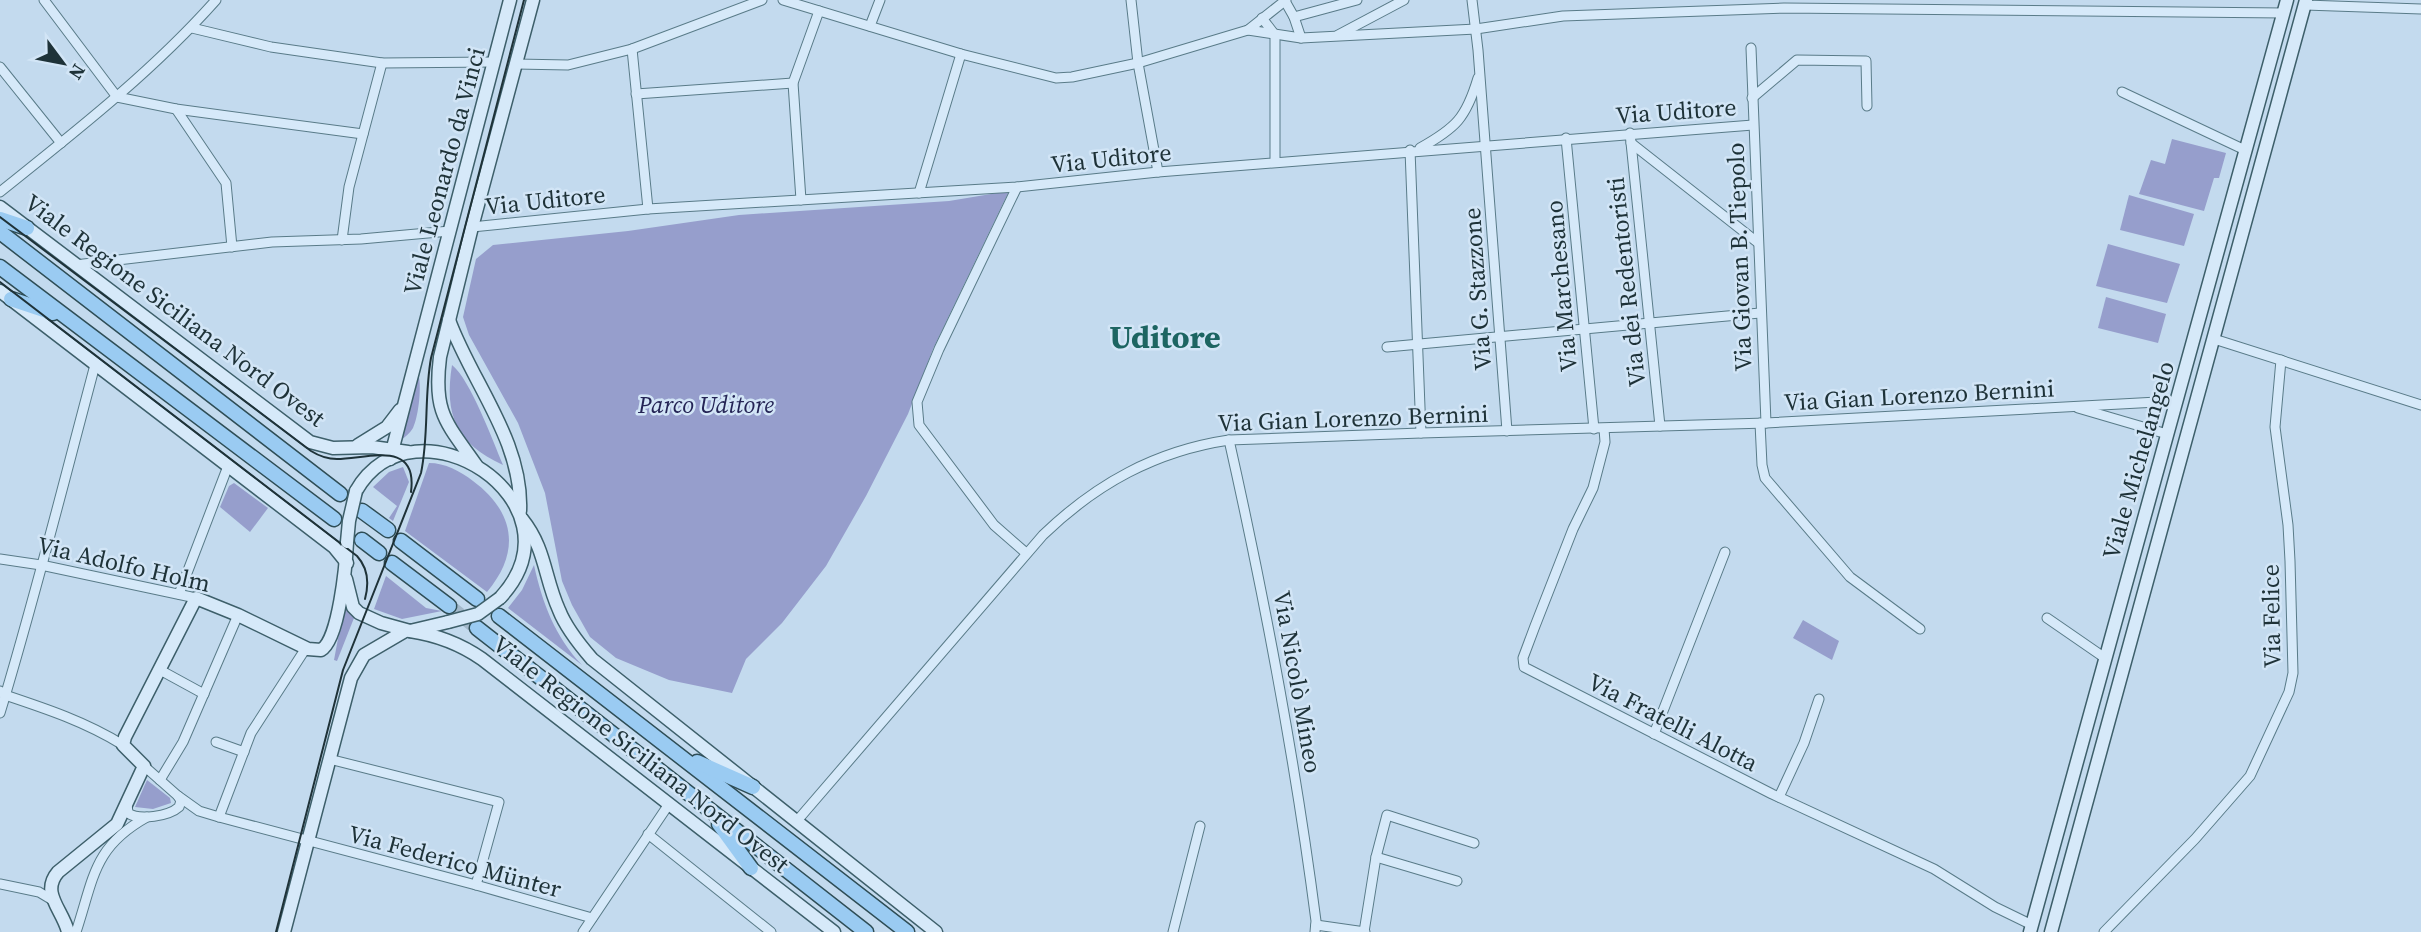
<svg xmlns="http://www.w3.org/2000/svg" width="2421" height="932" font-family="'Source Serif 4',serif">
<style>
.green{fill:#969ecc}
.lines{fill:none;stroke-linecap:round;stroke-linejoin:round}
.primary-tunnel{stroke:#a2b8ca;stroke-width:14;stroke-dasharray:14 7;stroke-linecap:butt}
.street-casing{stroke:#597b88;stroke-width:11}
.secondary-casing{stroke:#3d5f6a;stroke-width:15}
.primary-casing{stroke:#2e4d56;stroke-width:17}
.street{stroke:#d6e9f9;stroke-width:9}
.secondary{stroke:#d6e9f9;stroke-width:12}
.primary{stroke:#9acbf2;stroke-width:14}
.tram{stroke:#1e3238;stroke-width:2}
.secondary-bridge-casing{stroke:#3d5f6a;stroke-width:15;stroke-linecap:butt}
.secondary-bridge{stroke:#d6e9f9;stroke-width:12}
.labels{text-anchor:middle;dominant-baseline:central;stroke-width:5;stroke-linejoin:round;paint-order:stroke}
.street-label{font-size:24px;fill:#1e3238;stroke:#d2e5f6}
.park-label{font-size:24px;font-style:italic;fill:#242455;stroke:#d2e5f6}
.district-label{font-size:32px;font-weight:bold;fill:#1d6562;stroke:#d2e5f6}
</style>
<rect width="100%" height="100%" fill="#c3daee"/>
<!-- green -->
<g class="green">
<polygon points="2172,139 2226,153 2219,178 2214,178 2204,211 2139,194 2151,160 2165,164"/>
<polygon points="1009,191 933,349 908,414 866,496 826,566 782,623 746,659 732,693 669,680 616,658 590,637 572,605 562,581 545,493 518,423 469,335 463,317 476,259 493,245 628,231 739,215 949,201"/>
<polygon points="2129,195 2194,214 2184,246 2120,230"/>
<polygon points="2108,244 2180,264 2167,303 2096,286"/>
<polygon points="2106,297 2166,314 2158,343 2098,328"/>
<path d="M 452,365 C 470,379 493,441 503,465 C 456,443 444,415 452,365 Z"/>
<path d="M 418,373 C 422,385 419,415 413,428 C 410,433 406,436 401,440 Z"/>
<path d="M 429,463 C 445,463 460,471 473,481 C 515,512 521,552 487,592 L 405,531 Z"/>
<polygon points="403,467 409,482 393,521 389,518 397,506 373,487 389,472"/>
<polygon points="234,483 268,508 250,532 220,507 229,486"/>
<path d="M 534,565 C 542,602 555,637 582,665 L 508,608 L 522,590 Z"/>
<polygon points="386,576 426,608 442,611 402,619 374,609"/>
<polygon points="344,607 354,618 337,661 334,660"/>
<polygon points="1803,620 1839,641 1832,660 1793,638"/>
<polygon points="147,780 170,798 171,803 153,809 135,807"/>
</g>
<g class="lines">
<!-- primary-tunnel -->
<polyline class="primary-tunnel" points="449,606 477,628"/>
<!-- street casing -->
<g class="street-casing">
<g id="street">
<polyline points="44,0 117,97 176,109 363,134"/>
<polyline points="783,0 961,54 1056,78 1072,77 1138,63 1248,30 1286,0"/>
<polyline points="1131,0 1138,63 1158,172"/>
<polyline points="1472,0 1478,50 1507,431"/>
<polyline points="1285,1 1294,17 1301,38"/>
<polyline points="2305,5 2421,9"/>
<polyline points="1294,17 1357,0"/>
<polyline points="1262,18 1275,35 1275,162"/>
<polyline points="870,26 880,0"/>
<polyline points="192,28 271,47 382,63 494,62"/>
<polyline points="1248,30 1301,38 1476,29 1563,16 1784,8 2284,13"/>
<polyline points="1338,35 1404,0"/>
<polyline points="1751,48 1766,423"/>
<polyline points="632,49 648,209"/>
<polyline points="516,64 568,65 632,49 762,0"/>
<polyline points="0,67 61,143"/>
<polyline points="2122,92 2245,150"/>
<polyline points="636,94 793,83"/>
<polyline points="1752,98 1797,60 1866,61 1867,106"/>
<polyline points="176,109 226,183 232,247"/>
<polyline points="1630,133 1660,426"/>
<polyline points="1566,138 1594,429"/>
<polyline points="1631,143 1757,242"/>
<path d="M 1420,148 C 1456,128 1466,118 1478,78"/>
<polyline points="1410,150 1421,433"/>
<polyline points="1017,187 939,349 917,402 919,425 994,525 1026,553"/>
<path d="M 0,192 C 75,132 152,72 216,0"/>
<polyline points="919,193 961,54"/>
<polyline points="801,200 793,83 819,11"/>
<polyline points="472,227 648,209 1017,187 1158,172 1753,125"/>
<polyline points="342,240 349,187 382,63"/>
<polyline points="75,265 272,242 361,239 450,231"/>
<polyline points="2214,339 2421,405"/>
<polyline points="1387,347 1760,313"/>
<polyline points="2078,408 2167,434"/>
<polyline points="1760,423 1762,465 1765,478 1850,577 1920,629"/>
<polyline points="1604,429 1605,442 1593,488 1573,529 1535,626 1523,658 1524,667 1772,794 1934,869 1995,907 2032,925"/>
<path d="M 1229,440 C 1265,600 1295,759 1316,921 L 1315,932"/>
<polyline points="0,559 41,565 196,598"/>
<polyline points="179,594 228,466"/>
<polyline points="2047,618 2105,658"/>
<polyline points="160,670 204,694"/>
<path d="M 0,691 L 5,695 C 47,709 86,722 123,745"/>
<path d="M 0,713 C 35,598 64,481 95,365"/>
<polyline points="1654,734 1725,552"/>
<polyline points="216,742 244,752"/>
<polyline points="329,759 499,802 476,885"/>
<polyline points="160,780 183,742 238,615"/>
<polyline points="178,796 199,811 219,817 476,885 592,918"/>
<polyline points="1779,797 1804,743 1819,699"/>
<path d="M 127,804 L 128,813 C 139,821 169,816 179,807 L 181,801 L 178,796 L 144,766"/>
<polyline points="219,817 251,733 306,648"/>
<path d="M 796,822 L 1043,535 C 1096,484 1155,451 1229,440 L 1421,433 L 1766,423 L 2176,401"/>
<polyline points="648,834 771,932"/>
<polyline points="1376,857 1457,881"/>
<polyline points="0,884 39,892 54,901"/>
<polyline points="1316,925 1365,932"/>
<path d="M 76,932 C 94,878 93,847 147,817"/>
<polyline points="583,932 669,804"/>
<polyline points="1173,932 1200,826"/>
<polyline points="1364,932 1376,857 1387,815 1474,843"/>
<polyline points="2104,932 2195,839 2250,776 2289,692 2293,673 2290,561 2288,525 2275,427 2281,360"/>
</g>
</g>
<!-- secondary casing -->
<g class="secondary-casing">
<g id="secondary">
<polyline points="0,207 310,442 333,448 372,447 408,452"/>
<polyline points="0,291 334,547 347,563"/>
<path d="M 449,320 C 472,383 523,441 520,511"/>
<polyline points="358,445 387,427 400,410"/>
<polyline points="390,459 510,0"/>
<path d="M 476,465 C 446,422 433,413 440,357 L 472,227 L 533,0"/>
<path d="M 356,491 C 414,390 589,502 500,598"/>
<path d="M 522,519 C 546,549 544,577 559,610 C 566,628 579,644 592,659 L 936,932"/>
<polyline points="346,579 353,607 359,613 381,623 410,631 448,622"/>
<path d="M 410,631 C 437,635 459,643 482,659 L 834,932"/>
<path d="M 68,932 C 63,910 40,893 58,872 L 117,824 L 144,766 L 123,745 L 125,737 L 196,598 L 238,615 L 308,649 L 321,650 C 339,640 346,564 347,542"/>
<polyline points="284,932 351,678 364,655 405,631"/>
<polyline points="2030,932 2287,0"/>
<polyline points="2051,932 2306,0"/>
</g>
</g>
<!-- primary casing -->
<g class="primary-casing">
<g id="primary">
<polyline points="0,219 27,228"/>
<polyline points="0,232 340,494"/>
<polyline points="0,267 334,519"/>
<polyline points="11,299 53,313"/>
<polyline points="362,511 388,530"/>
<polyline points="362,540 379,553"/>
<polyline points="401,541 477,599"/>
<polyline points="392,563 449,606"/>
<polyline points="499,616 907,932"/>
<polyline points="477,628 866,932"/>
<polyline points="697,762 753,787"/>
<polyline points="719,824 751,868"/>
</g>
</g>
<!-- street -->
<use href="#street" class="street"/>
<!-- secondary -->
<use href="#secondary" class="secondary"/>
<!-- primary -->
<use href="#primary" class="primary"/>
<!-- tram -->
<g class="tram">
<path d="M 0,217 L 311,451 C 319,456 328,459 337,459 C 367,459 418,439 411,492"/>
<path d="M 0,282 L 357,556 C 368,568 369,584 365,599"/>
<path d="M 276,932 L 343,670 L 421,473 C 429,435 424,397 431,358 L 524,0"/>
</g>
<!-- secondary-bridge casing -->
<g class="secondary-bridge-casing">
<g id="secondary-bridge">
<polyline points="347,542 349,521 356,491"/>
<polyline points="448,622 478,614 500,598"/>
</g>
</g>
<!-- secondary-bridge -->
<use href="#secondary-bridge" class="secondary-bridge"/>
</g>
<g class="labels">
<!-- street labels -->
<g class="street-label">
<text transform="translate(1676 111) rotate(-4)">Via Uditore</text>
<text transform="translate(1111 158) rotate(-6)">Via Uditore</text>
<text transform="translate(444 171) rotate(-75)">Viale Leonardo da Vinci</text>
<text transform="translate(545 200) rotate(-6)">Via Uditore</text>
<text transform="translate(1739 257) rotate(-92)">Via Giovan B. Tiepolo</text>
<text transform="translate(1626 282) rotate(-96)">Via dei Redentoristi</text>
<text transform="translate(1561 286) rotate(-95)">Via Marchesano</text>
<text transform="translate(1477 289) rotate(-94)">Via G. Stazzone</text>
<text transform="translate(175 310) rotate(37)">Viale Regione Siciliana Nord Ovest</text>
<text transform="translate(1919 395) rotate(-3)">Via Gian Lorenzo Bernini</text>
<text transform="translate(1353 418) rotate(-2)">Via Gian Lorenzo Bernini</text>
<text transform="translate(2138 460) rotate(-74)">Viale Michelangelo</text>
<text transform="translate(124 564) rotate(13)">Via Adolfo Holm</text>
<text transform="translate(2271 616) rotate(-91)">Via Felice</text>
<text transform="translate(1298 682) rotate(80)">Via Nicolò Mineo</text>
<text transform="translate(1673 722) rotate(27)">Via Fratelli Alotta</text>
<text transform="translate(641 754) rotate(38)">Viale Regione Siciliana Nord Ovest</text>
<text transform="translate(455 861) rotate(15)">Via Federico Münter</text>
</g>
<!-- park labels -->
<g class="park-label">
<text x="706" y="404">Parco Uditore</text>
</g>
<!-- district labels -->
<g class="district-label">
<text x="1165" y="337">Uditore</text>
</g>
</g>
<!-- north arrow -->
<g transform="translate(63 63) rotate(122)" stroke="#d2e5f6" stroke-width="5" paint-order="stroke">
<path d="M0-5L12 26L0 18L-12 26Z" fill="#1e3238"/>
<text y="-10" font-size="19" font-weight="bold" text-anchor="middle" fill="#1e3238">N</text>
</g>
</svg>
